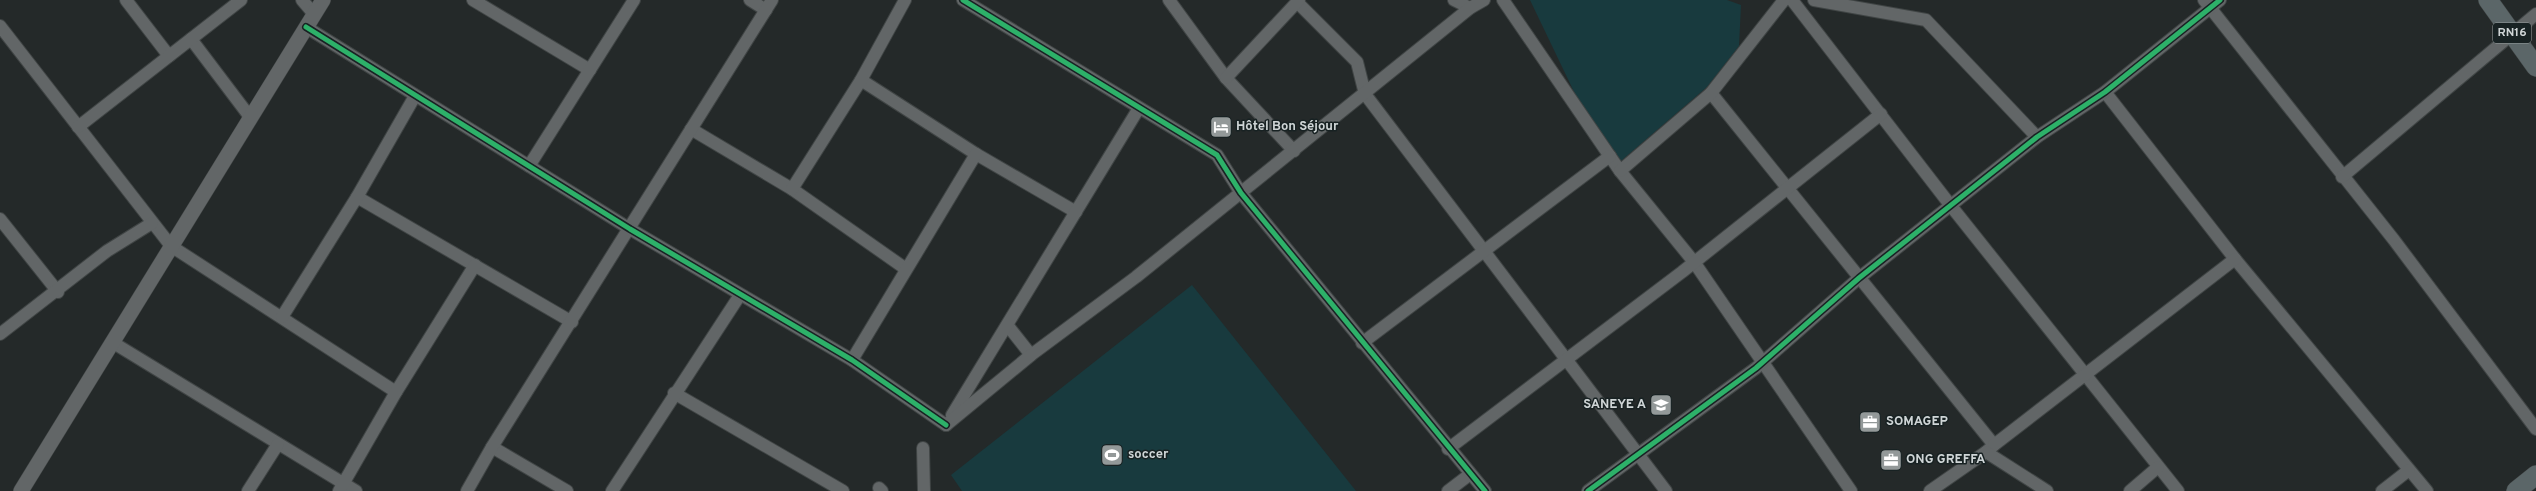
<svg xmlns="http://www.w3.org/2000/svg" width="2536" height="491" font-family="Overpass,sans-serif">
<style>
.green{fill:#183a3e}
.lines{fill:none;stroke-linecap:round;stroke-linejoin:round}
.minor-casing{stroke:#404545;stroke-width:14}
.tertiary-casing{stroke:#404545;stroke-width:16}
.primary-casing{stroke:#404545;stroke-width:20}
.minor{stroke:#626667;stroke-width:12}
.tertiary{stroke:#626667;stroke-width:15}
.primary{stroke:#5b6668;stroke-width:19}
.cycleway-casing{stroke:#182223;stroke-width:8}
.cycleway{stroke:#2db169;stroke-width:5}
.labels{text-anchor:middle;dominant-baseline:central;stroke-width:3;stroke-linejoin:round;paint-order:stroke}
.shield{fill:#182223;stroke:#989fa0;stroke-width:1}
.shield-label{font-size:12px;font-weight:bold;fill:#cfd5d6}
.poi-label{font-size:13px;font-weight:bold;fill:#cfd5d6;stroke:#182223;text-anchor:start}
</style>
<rect width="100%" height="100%" fill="#242929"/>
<!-- green -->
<g class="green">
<polygon points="1530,0 1727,0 1741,5 1739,46 1707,87 1621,161 1577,98"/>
<polygon points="1192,285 1356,491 962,491 951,475"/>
</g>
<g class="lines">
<!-- minor casing -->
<g class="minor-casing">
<g id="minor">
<polyline points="126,0 169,56"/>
<polyline points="302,0 314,14"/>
<polyline points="473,0 590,70"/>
<polyline points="750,0 766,10"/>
<polyline points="963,0 1217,155 1241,193 1485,491"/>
<polyline points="1169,0 1226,78 1294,151"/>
<polyline points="1454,0 1470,8"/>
<polyline points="1503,0 1620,171 1694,262 1851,491"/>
<polyline points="1792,0 1951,206 2178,491"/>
<polyline points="1814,0 1926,20 2037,137"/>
<polyline points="2204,0 2394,240 2536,429"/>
<polyline points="1297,2 1357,62 1365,94 1666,491"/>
<polyline points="0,26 171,246 396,392"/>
<polyline points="306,27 630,229 852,360 946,425"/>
<polyline points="191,39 250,117"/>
<polyline points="1226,78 1299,0"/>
<polyline points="861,80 976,154 1076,212"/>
<polyline points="2105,92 2235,259 2427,491"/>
<polyline points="1711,93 1994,445 1986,452"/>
<polyline points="78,127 241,0"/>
<polyline points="691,129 792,189 906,269"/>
<polyline points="529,166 634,0"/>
<polyline points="1620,171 1711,93 1784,0"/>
<polyline points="2342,177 2536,14"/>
<polyline points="792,189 861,80 905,0"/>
<polyline points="357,197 572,322"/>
<polyline points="0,219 58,292"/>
<polyline points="282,317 357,197 415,96"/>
<polyline points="1008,326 1031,355"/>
<polyline points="0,334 107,251 152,223"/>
<polyline points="112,342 356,491"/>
<polyline points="1362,343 1610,156"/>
<polyline points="852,360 976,154"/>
<polyline points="674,393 843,491"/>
<polyline points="952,415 1139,108"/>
<polyline points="946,425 1031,355 1136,277 1470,8 1484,0"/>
<polyline points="1994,445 2235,259"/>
<polyline points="492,447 567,491"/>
<polyline points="923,448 924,491"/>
<polyline points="1448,449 1682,272 1881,114"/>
<polyline points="879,488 882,491"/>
<polyline points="248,491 278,444"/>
<polyline points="339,491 396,392 475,265"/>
<polyline points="467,491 492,447 772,0"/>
<polyline points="612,491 740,295"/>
<polyline points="1448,491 1469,475"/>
<polyline points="1588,491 1756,368 1859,278 2037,137 2105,92 2220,0"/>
<polyline points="1930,491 1986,452 2047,491"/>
<polyline points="2130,491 2158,467"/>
<polyline points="2382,491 2409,470"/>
</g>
</g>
<!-- tertiary casing -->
<g class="tertiary-casing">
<polyline id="tertiary" points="21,491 323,0"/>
</g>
<!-- primary casing -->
<g class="primary-casing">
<g id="primary">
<polyline points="2488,0 2536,67"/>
<polyline points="2516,491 2536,475"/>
</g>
</g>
<!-- minor -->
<use href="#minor" class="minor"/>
<!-- tertiary -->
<use href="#tertiary" class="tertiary"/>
<!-- primary -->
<use href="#primary" class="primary"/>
<!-- cycleway casing -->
<g class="cycleway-casing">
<g id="cycleway">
<polyline points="963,0 1217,155 1241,193 1485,491"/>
<polyline points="306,27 630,229 852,360 946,425"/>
<polyline points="1588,491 1756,368 1859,278 2037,137 2105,92 2220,0"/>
</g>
</g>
<!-- cycleway -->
<use href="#cycleway" class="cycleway"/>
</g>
<!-- icons -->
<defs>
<g id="hotel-square" transform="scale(1.15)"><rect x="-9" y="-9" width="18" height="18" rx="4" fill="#939999" stroke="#182223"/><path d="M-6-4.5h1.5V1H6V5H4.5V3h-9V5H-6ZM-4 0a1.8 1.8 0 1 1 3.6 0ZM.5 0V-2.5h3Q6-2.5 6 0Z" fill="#fff"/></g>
<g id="school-square" transform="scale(1.15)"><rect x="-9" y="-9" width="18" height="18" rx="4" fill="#939999" stroke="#182223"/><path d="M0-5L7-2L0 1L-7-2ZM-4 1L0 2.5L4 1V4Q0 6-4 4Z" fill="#fff"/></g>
<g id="office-square" transform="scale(1.15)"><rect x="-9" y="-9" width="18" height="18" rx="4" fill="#939999" stroke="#182223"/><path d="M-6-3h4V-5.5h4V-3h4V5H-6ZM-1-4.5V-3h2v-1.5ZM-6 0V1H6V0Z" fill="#fff"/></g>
<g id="stadium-square" transform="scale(1.15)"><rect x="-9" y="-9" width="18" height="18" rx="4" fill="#939999" stroke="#182223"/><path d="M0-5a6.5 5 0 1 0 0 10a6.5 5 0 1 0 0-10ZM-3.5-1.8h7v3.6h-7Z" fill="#fff"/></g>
</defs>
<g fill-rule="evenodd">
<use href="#hotel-square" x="1221" y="127"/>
<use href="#school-square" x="1661" y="405"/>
<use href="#office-square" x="1870" y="422"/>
<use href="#stadium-square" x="1112" y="455"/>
<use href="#office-square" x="1891" y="460"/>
</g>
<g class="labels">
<!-- shield labels -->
<rect class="shield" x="2493" y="23" width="38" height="20" rx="3"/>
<g class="shield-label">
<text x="2512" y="33">RN16</text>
</g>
<!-- poi labels -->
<g class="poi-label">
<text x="1236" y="127">Hôtel Bon Séjour</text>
<text x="1646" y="405" text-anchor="end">SANEYE A</text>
<text x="1886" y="422">SOMAGEP</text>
<text x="1128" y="455">soccer</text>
<text x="1906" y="460">ONG GREFFA</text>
</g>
</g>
</svg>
